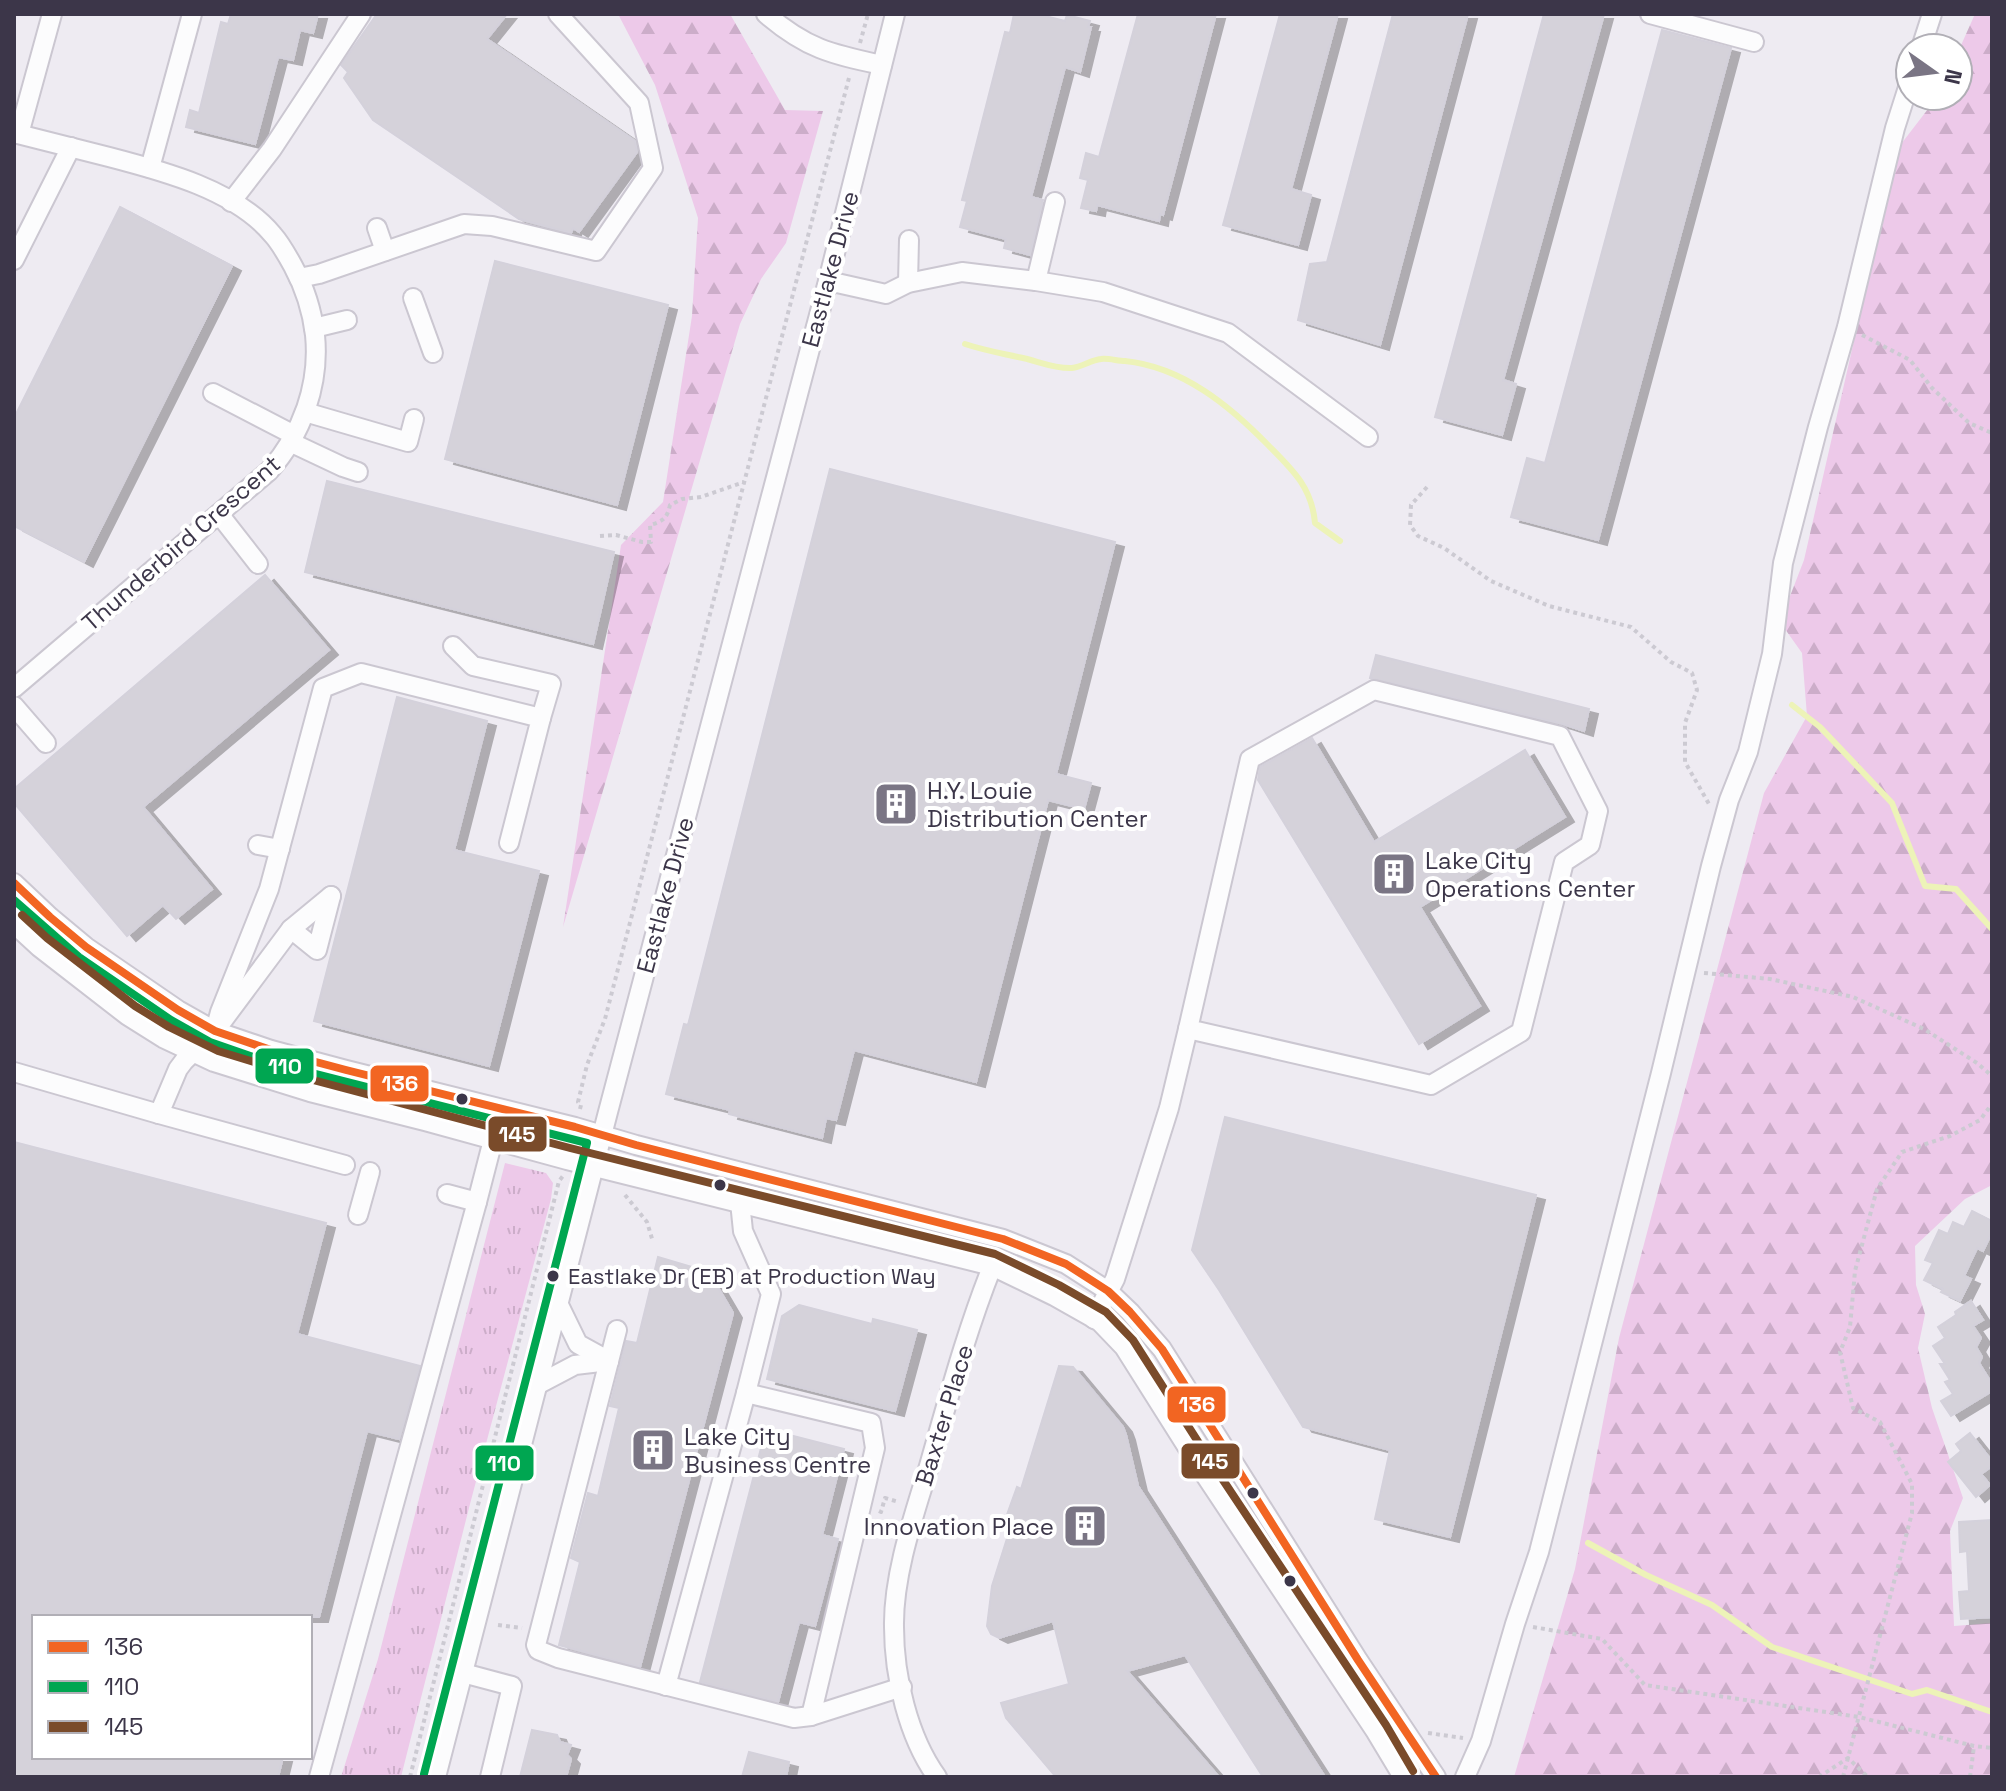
<svg xmlns="http://www.w3.org/2000/svg" width="2006" height="1791" font-family="'Space Grotesk',sans-serif">
<style>
.grass{fill:url(#grass-tufts)}
.forest{fill:url(#forest-firs)}
.lines{fill:none;stroke-linecap:round;stroke-linejoin:round}
.stream{stroke:#edf3b8;stroke-width:6}
.building{fill:#d5d2da;stroke:#d4d1db;stroke-width:2;filter:url(#shadow)}
.minor-casing{stroke:#cbc7d1;stroke-width:22}
.path{stroke:#cccad2;stroke-width:4;stroke-dasharray:4 4;stroke-linecap:butt}
.minor{stroke:#fcfcfd;stroke-width:18}
.bus-1-casing{stroke:#fff;stroke-width:14}
.bus-2-casing{stroke:#fff;stroke-width:14}
.bus-3-casing{stroke:#fff;stroke-width:14}
.bus-1{stroke:#f26522;stroke-width:8}
.bus-2{stroke:#00a651;stroke-width:8}
.bus-3{stroke:#7a4b2a;stroke-width:8}
.bus-dot{fill:#3c3649;stroke:#fff;stroke-width:3}
.labels{text-anchor:middle;dominant-baseline:central;stroke-width:8;stroke-linejoin:round;paint-order:stroke}
.bus-label{font-size:22px;fill:#3c3649;stroke:#fff;text-anchor:start}
.street-label{font-size:24px;fill:#3c3649;stroke:#fff}
.poi-label{font-size:24px;fill:#3c3649;stroke:#fff;text-anchor:start}
.line-badge{stroke:#fff;stroke-width:3}
.badge-label{font-size:22px;text-anchor:middle;font-weight:bold;fill:#fff}
</style>
<defs>
<pattern id="grass-tufts" width="24" height="20" patternUnits="userSpaceOnUse" patternTransform="scale(2)"><rect width="24" height="20" fill="#edc9e9"/><path d="M3 7l-1-3M5 7V3M7 7l1-3M15 17l-1-3M17 17v-4M19 17l1-3" fill="none" stroke="#ccadc9"/></pattern>
<pattern id="forest-firs" width="22" height="20" patternUnits="userSpaceOnUse" patternTransform="scale(2)"><rect width="22" height="20" fill="#edc9e9"/><path d="M5 1l3.5 6h-7zM16 11l3.5 6h-7z" fill="#ccadc9"/></pattern>
<filter id="shadow"><feDropShadow dx="9" dy="5" stdDeviation="0" flood-color="#0004"/></filter>
</defs>
<rect width="100%" height="100%" fill="#eeebf2"/>
<!-- grass -->
<polygon class="grass" points="505,1163 546,1173 553,1183 551,1199 470,1504 401,1777 341,1777 378,1659"/>
<!-- forest -->
<g class="forest">
<polygon points="618,14 730,14 785,110 823,111 786,243 761,279 740,324 563,927 621,545 663,502 692,316 698,218 655,85"/>
<polygon points="1975,14 1992,14 1992,1185 1965,1199 1915,1246 1916,1285 1925,1314 1918,1348 1932,1408 1963,1498 1950,1531 1954,1626 1992,1623 1992,1777 1514,1777 1575,1569 1619,1338 1764,793 1807,716 1802,653 1780,622 1804,560 1898,148 1928,109 1935,96 1958,96 1958,52"/>
</g>
<g class="lines">
<!-- stream -->
<g class="stream">
<path d="M 965,344 C 983,350 1000,353 1018,357 C 1036,360 1053,369 1072,368 C 1082,367 1091,360 1101,359 C 1108,358 1118,361 1125,361 C 1183,367 1230,406 1269,446 C 1293,470 1312,488 1315,523 L 1340,541"/>
<polyline points="1792,705 1820,727 1892,803 1925,886 1956,889 1992,929"/>
<polyline points="1588,1543 1646,1575 1712,1605 1772,1647 1912,1694 1927,1690 1992,1712"/>
</g>
</g>
<!-- building -->
<g class="building">
<polygon points="231,14 318,14 313,33 300,30 293,60 278,57 255,144 186,127 190,110 199,113 221,22 228,24"/>
<polygon points="377,14 507,14 487,39 635,141 637,152 579,232 573,228 571,233 519,219 373,120 344,78 348,72 341,65"/>
<polygon points="1014,14 1037,14 1065,21 1067,15 1090,21 1088,27 1091,27 1080,72 1065,67 1031,197 1043,200 1030,255 1004,248 1006,239 960,227 967,201 962,200 1005,32 1010,33"/>
<polygon points="1138,14 1216,14 1163,215 1160,214 1159,221 1097,205 1096,211 1081,208 1088,180 1080,178 1086,153 1099,157"/>
<polygon points="1280,14 1338,14 1291,189 1311,195 1298,245 1223,225"/>
<polygon points="1393,14 1468,14 1380,345 1298,320 1310,264 1327,262"/>
<polygon points="1544,14 1604,14 1503,380 1516,384 1502,435 1435,417"/>
<polygon points="1662,30 1731,48 1598,540 1511,517 1527,458 1545,463"/>
<polygon points="120,207 232,266 84,562 14,526 14,418"/>
<polygon points="495,261 668,305 617,505 445,459"/>
<polygon points="830,469 1115,542 1056,774 1091,783 1084,809 1048,800 976,1082 854,1050 836,1120 826,1118 822,1138 729,1114 730,1110 666,1094 684,1024 688,1025"/>
<polygon points="327,481 614,552 593,644 305,572"/>
<polygon points="265,575 329,650 143,807 212,889 176,919 163,905 127,936 14,803 14,789"/>
<polygon points="1376,655 1589,709 1584,731 1563,724 1370,678"/>
<polygon points="397,697 487,721 454,850 539,871 489,1066 314,1021"/>
<polygon points="1312,738 1374,842 1525,750 1565,817 1420,907 1480,1006 1419,1044 1258,780 1260,767"/>
<polygon points="1225,1117 1536,1195 1450,1537 1375,1519 1390,1450 1303,1427 1219,1290 1192,1250"/>
<polygon points="14,1142 326,1223 297,1334 420,1366 399,1439 367,1431 319,1617 34,1617 34,1757 283,1757 278,1777 14,1777"/>
<polygon points="1972,1211 1992,1221 1992,1232 1983,1251 1977,1248 1964,1276 1971,1279 1960,1301 1941,1292 1943,1289 1924,1280 1933,1263 1925,1260 1939,1230 1948,1234 1953,1222 1964,1227"/>
<polygon points="658,1257 709,1272 733,1313 640,1667 559,1645 580,1562 571,1558 588,1493 598,1496 619,1408 610,1406 626,1341 637,1343"/>
<polygon points="1971,1301 1983,1320 1973,1326 1981,1338 1976,1347 1982,1357 1979,1363 1992,1384 1992,1391 1951,1416 1941,1401 1953,1394 1945,1382 1950,1380 1940,1364 1945,1364 1933,1346 1945,1338 1938,1327 1956,1315 1955,1312"/>
<polygon points="799,1305 872,1324 873,1319 917,1330 895,1411 767,1379 782,1316"/>
<polygon points="1059,1366 1073,1367 1123,1427 1126,1435 1138,1486 1325,1777 1263,1777 1185,1655 1127,1671 1219,1777 1056,1777 1006,1718 1001,1703 1069,1684 1053,1621 999,1638 991,1634 987,1626 992,1586 1010,1529 1004,1523 1017,1487 1021,1489"/>
<polygon points="766,1429 844,1449 822,1535 838,1539 815,1626 799,1622 778,1702 700,1682"/>
<polygon points="1970,1433 1992,1461 1992,1466 1981,1474 1990,1485 1976,1497 1948,1462 1961,1451 1956,1444"/>
<polygon points="1992,1520 1992,1617 1961,1619 1959,1592 1969,1591 1967,1551 1960,1552 1959,1522"/>
<polygon points="532,1730 557,1735 560,1742 571,1745 567,1755 571,1759 566,1777 520,1777"/>
<polygon points="749,1752 789,1762 786,1777 742,1777"/>
</g>
<g class="lines">
<!-- minor casing -->
<g class="minor-casing">
<g id="minor">
<path d="M 766,14 C 807,49 831,54 882,65"/>
<polyline points="1650,14 1754,42"/>
<polyline points="1921,48 1932,14"/>
<path d="M 14,133 C 46,141 77,149 109,157 C 163,171 236,190 273,235 C 281,244 287,255 293,266 C 305,288 312,310 315,335 C 320,385 302,434 269,471 L 14,688"/>
<polyline points="19,134 52,14"/>
<polyline points="150,168 192,14"/>
<polyline points="231,202 272,149 361,14"/>
<polyline points="377,228 385,251"/>
<polyline points="14,260 71,147"/>
<polyline points="299,278 319,274 464,224 492,226 596,251 653,168 639,103 558,14"/>
<polyline points="828,281 886,294 908,283 962,272 1036,281 1103,292 1228,333 1368,437"/>
<polyline points="1036,281 1055,202"/>
<polyline points="908,283 909,240"/>
<polyline points="413,298 433,353"/>
<polyline points="314,328 347,320"/>
<polyline points="213,393 294,435"/>
<polyline points="305,412 408,442 414,419"/>
<polyline points="290,442 343,467 358,472"/>
<polyline points="219,514 258,564"/>
<polyline points="453,646 473,666 551,684 541,718"/>
<polygon points="1374,690 1560,736 1598,811 1590,845 1564,862 1521,1032 1431,1085 1188,1029 1250,759"/>
<polyline points="14,706 46,743"/>
<polyline points="258,845 280,849"/>
<polyline points="14,883 50,917 86,947 178,1010 215,1031 271,1050 346,1070 575,1127 636,1145 1003,1239 1066,1264 1108,1291 1130,1312 1162,1349 1358,1660 1436,1777"/>
<polyline points="331,896 291,929 215,1031 184,1061 178,1069 159,1114 345,1165"/>
<polyline points="14,924 39,947 128,1016 163,1038 214,1062 310,1092 425,1121 567,1160 992,1266 1054,1296 1100,1322 1124,1347 1201,1469 1376,1732 1403,1777"/>
<polyline points="291,929 317,950 331,896"/>
<polyline points="215,1031 220,1012 269,889 323,688 361,673 541,718 509,843"/>
<polyline points="14,1072 159,1114"/>
<polyline points="447,1194 477,1202 493,1140"/>
<polyline points="740,1202 743,1231 771,1294 746,1393 871,1423 875,1448 811,1716 902,1687"/>
<polyline points="358,1215 370,1172"/>
<polyline points="558,1303 578,1344 609,1361"/>
<polyline points="1094,1319 1115,1279 1169,1108 1188,1029"/>
<polyline points="617,1330 536,1645 538,1650 558,1658 794,1718 811,1716"/>
<polyline points="537,1385 575,1365 609,1361"/>
<polyline points="463,1673 512,1686 490,1777"/>
<polyline points="666,1686 746,1393"/>
<polyline points="319,1777 477,1202"/>
<polyline points="436,1777 608,1112 828,281 895,14"/>
<path d="M 937,1777 C 908,1737 894,1676 894,1627 C 893,1575 914,1515 929,1466 C 949,1396 968,1325 996,1257"/>
<polyline points="1465,1777 1481,1741 1515,1624 1539,1552 1661,1073 1711,866 1729,800 1748,752 1772,654 1783,563 1818,427 1847,327 1895,128 1910,81"/>
</g>
</g>
<!-- path -->
<g class="path">
<polyline points="860,43 868,14"/>
<polyline points="1862,335 1910,360 1932,388 1969,423 1992,433"/>
<polyline points="1427,487 1411,505 1410,525 1418,536 1444,548 1491,581 1549,606 1631,627 1671,662 1692,673 1697,690 1685,723 1685,762 1709,804"/>
<path d="M 600,536 L 616,535 L 642,542 L 651,542 L 650,525 C 664,521 667,518 670,505 L 682,499 L 701,497 L 744,482"/>
<polyline points="1704,973 1770,979 1853,997 1924,1029 1977,1063 1992,1076"/>
<polyline points="580,1109 581,1105 578,1102 587,1065 605,1019 850,74"/>
<polyline points="625,1195 647,1222 653,1242"/>
<polyline points="879,1511 881,1512 885,1498 899,1502"/>
<polyline points="498,1625 522,1628"/>
<polyline points="1533,1627 1602,1639 1645,1685 1859,1717 1974,1746 1992,1748"/>
<polyline points="1428,1733 1463,1738"/>
<polyline points="410,1777 559,1181 563,1176"/>
<polyline points="1819,1777 1848,1758 1868,1777"/>
<polyline points="1843,1777 1912,1513 1912,1484 1880,1422 1853,1408 1840,1352 1850,1327 1855,1271 1877,1189 1902,1152 1950,1136 1980,1120 1992,1104"/>
<polyline points="1970,1777 1974,1746"/>
</g>
<!-- minor -->
<use href="#minor" class="minor"/>
<!-- bus-1 casing -->
<g class="bus-1-casing">
<polyline id="bus-1" points="14,883 50,917 86,947 178,1010 215,1031 271,1050 346,1070 575,1127 636,1145 1003,1239 1066,1264 1108,1291 1130,1312 1162,1349 1358,1660 1436,1777"/>
</g>
<!-- bus-2 casing -->
<g class="bus-2-casing">
<polyline id="bus-2" points="14,900 79,957 171,1020 210,1042 268,1062 587,1143 424,1774"/>
</g>
<!-- bus-3 casing -->
<g class="bus-3-casing">
<polyline id="bus-3" points="22,915 47,938 135,1006 169,1027 218,1051 313,1080 570,1148 995,1254 1059,1285 1106,1312 1133,1340 1211,1462 1386,1725 1413,1771"/>
</g>
<!-- bus-1 -->
<use href="#bus-1" class="bus-1"/>
<!-- bus-2 -->
<use href="#bus-2" class="bus-2"/>
<!-- bus-3 -->
<use href="#bus-3" class="bus-3"/>
</g>
<!-- icons -->
<defs>
<g id="building-square" transform="scale(2.3)"><rect x="-9" y="-9" width="18" height="18" rx="4" fill="#7a7584" stroke="#fff"/><path d="M-4-6H4V6H1V3H-1V6H-4ZM-2.5-4.3h1.7v1.8h-1.7ZM.8-4.3h1.7v1.8H.8ZM-2.5-1h1.7V.8h-1.7ZM.8-1h1.7V.8H.8Z" fill="#fff"/></g>
</defs>
<g fill-rule="evenodd">
<use href="#building-square" x="896" y="804"/>
<use href="#building-square" x="1394" y="874"/>
<use href="#building-square" x="653" y="1450"/>
<use href="#building-square" x="1085" y="1526"/>
</g>
<!-- markers -->
<g class="bus-dot">
<circle cx="462" cy="1099" r="7"/>
<circle cx="720" cy="1185" r="7"/>
<circle cx="553" cy="1276" r="7"/>
<circle cx="1253" cy="1493" r="7"/>
<circle cx="1290" cy="1581" r="7"/>
</g>
<g class="labels">
<!-- bus labels -->
<g class="bus-label">
<text x="568" y="1276">Eastlake Dr (EB) at Production Way</text>
</g>
<!-- street labels -->
<g class="street-label">
<text transform="translate(830 269) rotate(-75)">Eastlake Drive</text>
<text transform="translate(181 543) rotate(-41)">Thunderbird Crescent</text>
<text transform="translate(665 895) rotate(-75)">Eastlake Drive</text>
<text transform="translate(944 1415) rotate(-73)">Baxter Place</text>
</g>
<!-- poi labels -->
<g class="poi-label">
<text x="927" y="790">H.Y. Louie<tspan x="927" dy="28">Distribution Center</tspan></text>
<text x="1425" y="860">Lake City<tspan x="1425" dy="28">Operations Center</tspan></text>
<text x="684" y="1436">Lake City<tspan x="684" dy="28">Business Centre</tspan></text>
<text x="1054" y="1526" text-anchor="end">Innovation Place</text>
</g>
</g>
<g class="line-badge">
<rect x="254" y="1047" width="61" height="38" rx="8" fill="#00a651"/>
<rect x="369" y="1064" width="61" height="39" rx="8" fill="#f26522"/>
<rect x="487" y="1115" width="61" height="38" rx="8" fill="#7a4b2a"/>
<rect x="1166" y="1385" width="61" height="39" rx="8" fill="#f26522"/>
<rect x="1180" y="1442" width="61" height="38" rx="8" fill="#7a4b2a"/>
<rect x="474" y="1444" width="61" height="38" rx="8" fill="#00a651"/>
</g>
<g class="badge-label">
<text x="285" y="1074">110</text>
<text x="400" y="1091">136</text>
<text x="517" y="1142">145</text>
<text x="1197" y="1412">136</text>
<text x="1210" y="1469">145</text>
<text x="504" y="1471">110</text>
</g>
<!-- border -->
<rect width="2006" height="1791" fill="none" stroke="#3c3649" stroke-width="32"/>
<!-- legend -->
<rect x="32" y="1615" width="280" height="144" fill="#ffffff" stroke="#b1afb6" stroke-width="2"/>
<rect x="48" y="1641" width="40" height="12" fill="#f26522" stroke="#b1afb6" stroke-width="2"/>
<text x="104" y="1655" font-size="24" fill="#3c3649">136</text>
<rect x="48" y="1681" width="40" height="12" fill="#00a651" stroke="#b1afb6" stroke-width="2"/>
<text x="104" y="1695" font-size="24" fill="#3c3649">110</text>
<rect x="48" y="1721" width="40" height="12" fill="#7a4b2a" stroke="#b1afb6" stroke-width="2"/>
<text x="104" y="1735" font-size="24" fill="#3c3649">145</text>
<!-- north arrow -->
<g transform="translate(1934 72) rotate(104)"><circle r="38" fill="#ffffff" stroke="#b1afb6" stroke-width="2"/>
<path d="M0-6L14 30L0 20L-14 30Z" fill="#7a7584"/>
<text y="-12" font-size="22" font-weight="bold" text-anchor="middle" fill="#3c3649">N</text>
</g>
</svg>
